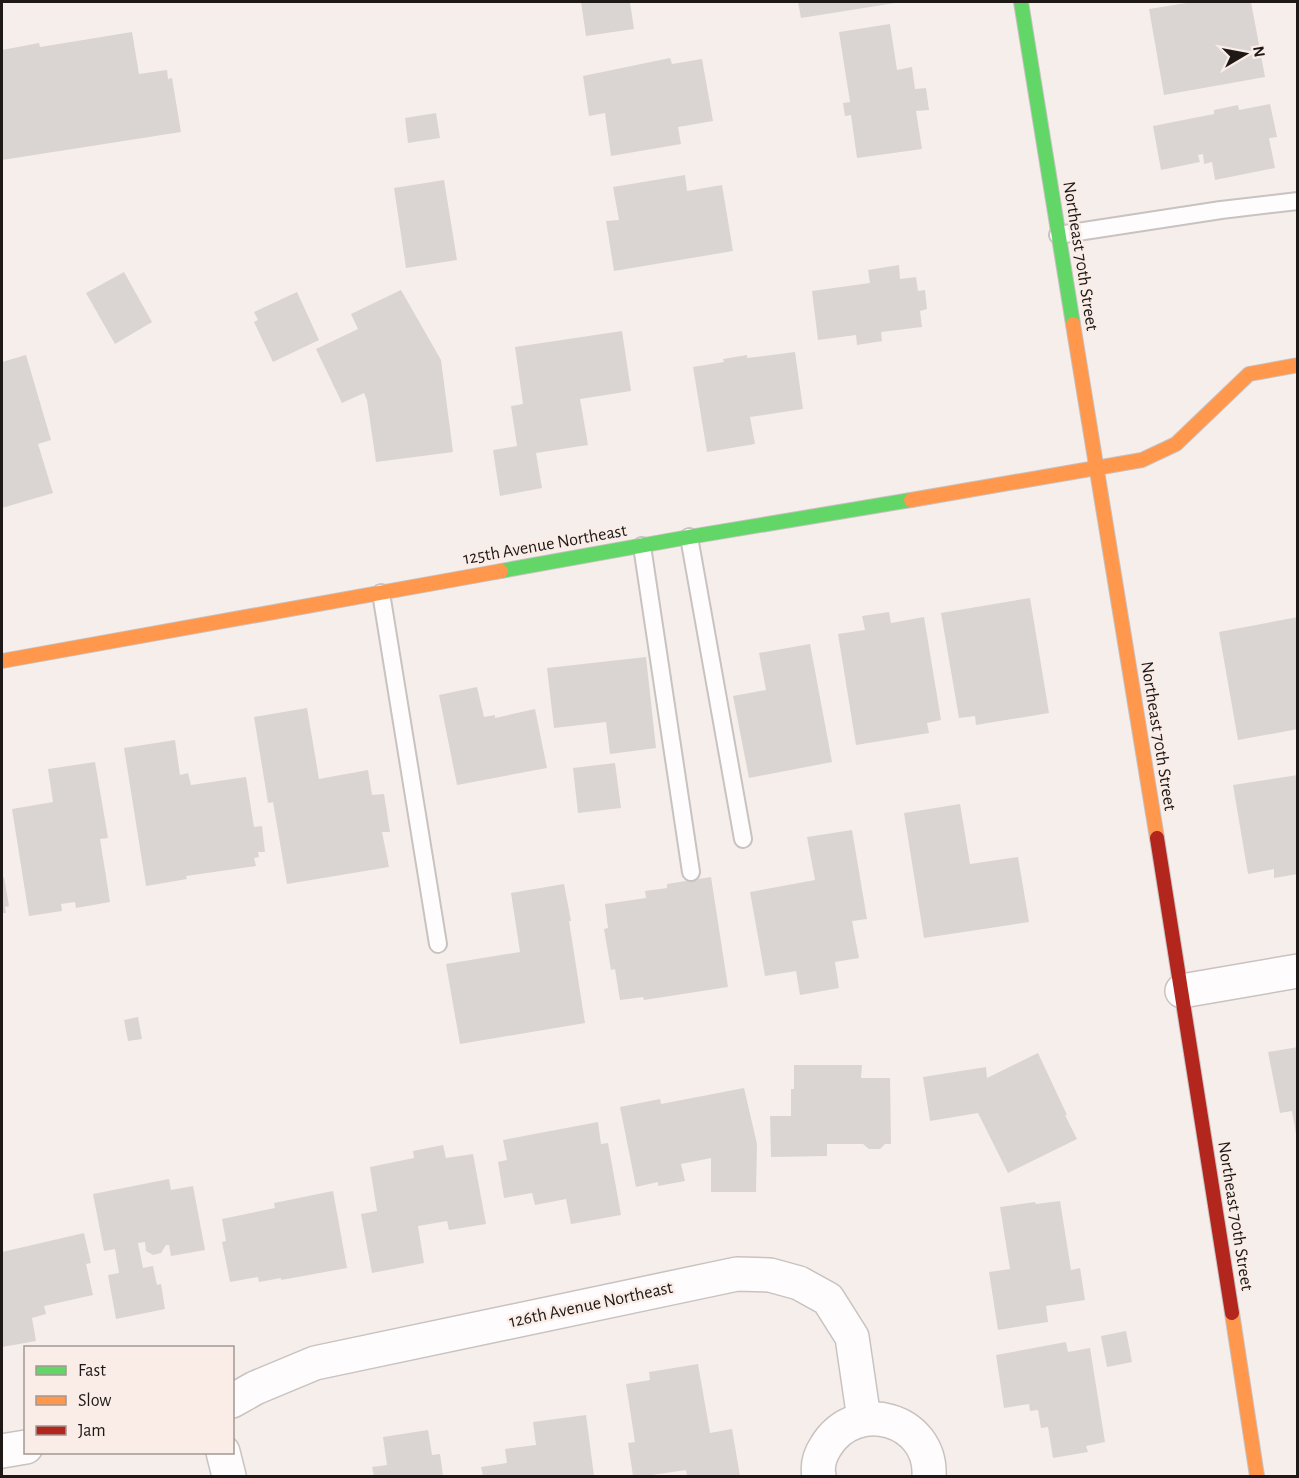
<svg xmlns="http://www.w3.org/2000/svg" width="1299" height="1478" font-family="'Alegreya Sans',sans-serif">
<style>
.building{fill:#dad5d2}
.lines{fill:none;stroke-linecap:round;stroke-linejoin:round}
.lane-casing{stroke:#c8c2c0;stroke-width:20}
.street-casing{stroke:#c8c2c0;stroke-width:36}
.fast-casing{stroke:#c8c2c0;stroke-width:16}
.slow-casing{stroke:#c8c2c0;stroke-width:16}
.jam-casing{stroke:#c8c2c0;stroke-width:16}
.lane{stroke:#fefcfc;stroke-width:16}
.street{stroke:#fefcfc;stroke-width:33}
.fast{stroke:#63d668;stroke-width:14}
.slow{stroke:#ff974d;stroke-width:14}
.jam{stroke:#b3261e;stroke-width:14}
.labels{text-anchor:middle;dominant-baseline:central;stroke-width:5;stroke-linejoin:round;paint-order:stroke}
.street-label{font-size:18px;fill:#1e1917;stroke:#faede7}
</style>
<rect width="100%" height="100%" fill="#f6eeeb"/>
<!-- building -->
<g class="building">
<polygon points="581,2 630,2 634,29 586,36"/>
<polygon points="798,2 895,2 895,3 801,18"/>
<polygon points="1193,2 1251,2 1265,77 1164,95 1149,9"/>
<polygon points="890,24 897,70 912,67 915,89 926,88 929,110 916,111 922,149 857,158 851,115 845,116 843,103 850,102 839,32"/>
<polygon points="132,32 139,74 167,70 168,79 172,78 181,132 2,160 2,50 39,43 40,47"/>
<polygon points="670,58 672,64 702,59 713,121 678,127 681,144 611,156 605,113 589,116 583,76"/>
<polygon points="1270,104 1277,137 1269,138 1275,168 1215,180 1212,162 1204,164 1203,154 1198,155 1200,162 1161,170 1153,126 1214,114 1214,110 1238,105 1239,110"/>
<polygon points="436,113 440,138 408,143 405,118"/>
<polygon points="685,175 687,191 722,185 733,251 614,271 606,221 619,220 613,187"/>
<polygon points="444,180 457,260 406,268 394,188"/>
<polygon points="899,265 900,279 916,277 918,291 925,290 927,309 920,311 922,327 881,332 882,341 857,345 856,335 818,340 812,291 870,283 868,270"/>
<polygon points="124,272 152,322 115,344 86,293"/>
<polygon points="401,290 441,360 453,452 376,462 367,400 364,393 342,403 316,349 358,329 351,314"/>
<polygon points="297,292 319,340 273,362 254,322 258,320 254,312"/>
<polygon points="622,331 631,391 580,399 588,445 536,453 542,488 500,496 493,450 517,446 511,406 523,404 515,347"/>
<polygon points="795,352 803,409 750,417 755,444 707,452 693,367 724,362 723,359 747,355 747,358"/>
<polygon points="26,355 51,440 38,444 53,493 2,508 2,362"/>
<polygon points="1030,598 1049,713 976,725 975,716 959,718 941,613"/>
<polygon points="889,612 891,623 924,617 941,720 927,723 929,733 856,745 838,634 865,630 862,616"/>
<polygon points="1298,617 1298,729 1238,740 1219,632"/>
<polygon points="810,644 832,762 749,778 733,696 766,690 759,653"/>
<polygon points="646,657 656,748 610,754 606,722 554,728 547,668"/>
<polygon points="477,687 484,717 495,715 495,718 535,709 547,768 457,785 439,695"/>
<polygon points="307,708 319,779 368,770 372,795 384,794 390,832 382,832 389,867 287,884 273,802 268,803 254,717"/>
<polygon points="175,740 180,775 188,773 191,785 246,777 254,827 262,826 265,852 258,852 259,857 254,858 256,866 186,876 187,879 146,886 124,748"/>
<polygon points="95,762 108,838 100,839 110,902 76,908 75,902 61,904 62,911 29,916 12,809 53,802 48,769"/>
<polygon points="615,763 621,808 578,813 573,768"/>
<polygon points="1298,775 1298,874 1274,878 1274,869 1248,874 1233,785"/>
<polygon points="960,804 970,864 1018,857 1029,922 924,938 904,813"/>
<polygon points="852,830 867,919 852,921 859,958 835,962 839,988 800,995 796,971 765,976 750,892 815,880 807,837"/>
<polygon points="4,877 9,906 5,907 6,913 2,913 2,878"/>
<polygon points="711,877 728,987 644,1000 643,997 620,1000 615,969 611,970 604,929 608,928 605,904 646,898 645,891 667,888 667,884"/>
<polygon points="564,884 571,921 569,921 585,1023 460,1044 446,964 520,952 511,893"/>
<polygon points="138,1017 142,1039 128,1041 124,1020"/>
<polygon points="1298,1047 1298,1134 1296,1134 1292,1111 1280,1113 1268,1052"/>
<polygon points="1038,1053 1067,1115 1065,1115 1077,1139 1008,1173 978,1113 930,1121 923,1077 986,1067 987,1078"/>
<polygon points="794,1065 862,1065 861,1078 890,1078 891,1144 885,1144 880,1149 869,1149 863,1144 827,1144 827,1156 771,1157 770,1116 791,1116 791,1089 794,1089"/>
<polygon points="744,1088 757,1144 756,1192 711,1192 711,1158 681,1164 685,1181 658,1186 658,1182 636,1187 620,1107 660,1099 661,1104"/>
<polygon points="598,1122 601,1144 608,1143 621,1215 571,1224 566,1199 535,1205 532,1193 504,1198 498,1162 507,1160 503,1140"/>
<polygon points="443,1145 446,1158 473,1154 486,1224 449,1230 447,1221 418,1226 424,1263 372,1273 361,1214 377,1211 370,1167 414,1158 413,1151"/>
<polygon points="169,1179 171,1190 193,1186 205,1250 171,1256 169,1245 166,1245 161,1253 153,1255 146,1251 145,1242 138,1243 143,1268 153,1266 157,1285 161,1284 165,1309 116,1319 108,1275 119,1273 115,1249 104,1251 93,1194"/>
<polygon points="333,1191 347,1268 281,1280 281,1278 259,1282 258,1277 230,1282 222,1242 226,1241 222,1219 275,1208 274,1203"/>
<polygon points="1060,1201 1071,1270 1080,1268 1085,1300 1046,1306 1048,1322 998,1330 989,1272 1010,1269 1000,1207 1035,1202 1036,1204"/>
<polygon points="84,1233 91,1263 86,1264 93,1295 44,1306 46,1314 32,1318 36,1341 2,1347 2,1252"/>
<polygon points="1126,1331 1132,1362 1107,1367 1101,1336"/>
<polygon points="1066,1342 1068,1352 1090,1348 1105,1442 1086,1446 1088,1452 1053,1458 1048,1427 1041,1428 1038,1410 1030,1411 1029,1404 1004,1408 996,1355"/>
<polygon points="698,1364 710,1433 732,1429 740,1476 687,1476 686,1470 645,1476 633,1476 628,1443 635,1442 626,1384 650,1380 649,1372"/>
<polygon points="586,1415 594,1476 483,1476 481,1467 507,1463 505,1449 536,1445 533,1422"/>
<polygon points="428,1430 432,1455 440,1454 443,1476 374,1476 372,1467 387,1465 383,1437"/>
</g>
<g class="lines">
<!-- lane casing -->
<g class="lane-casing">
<g id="lane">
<polyline points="1058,235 1221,210 1298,201"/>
<polyline points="689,537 743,839"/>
<polyline points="642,546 691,872"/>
<polyline points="381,593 438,944"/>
</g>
</g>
<!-- street casing -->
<g class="street-casing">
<g id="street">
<polyline points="1182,991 1298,971"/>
<polyline points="232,1401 255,1388 315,1363 737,1274 770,1275 799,1283 828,1299 852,1337 864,1419"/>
<polyline points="2,1451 26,1447"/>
<polyline points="223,1452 229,1476"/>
<path d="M 819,1476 C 817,1466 820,1455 826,1446 C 856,1397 932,1419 929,1476"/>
</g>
</g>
<!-- fast casing -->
<g class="fast-casing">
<g id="fast">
<polyline points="1021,2 1073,324"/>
<polyline points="501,571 689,537 911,500"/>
</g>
</g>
<!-- slow casing -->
<g class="slow-casing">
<g id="slow">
<polyline points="1073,324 1157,838"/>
<polyline points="911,500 1142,460 1176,444 1249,374 1298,365"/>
<polyline points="2,661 501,571"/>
<polyline points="1232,1313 1257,1476"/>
</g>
</g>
<!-- jam casing -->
<g class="jam-casing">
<polyline id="jam" points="1157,838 1232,1313"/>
</g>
<!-- lane -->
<use href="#lane" class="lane"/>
<!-- street -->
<use href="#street" class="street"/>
<!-- fast -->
<use href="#fast" class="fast"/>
<!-- slow -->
<use href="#slow" class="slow"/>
<!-- jam -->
<use href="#jam" class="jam"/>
</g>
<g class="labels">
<!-- street labels -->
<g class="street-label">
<text transform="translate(1080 256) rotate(81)">Northeast 70th Street</text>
<text transform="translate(545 545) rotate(-10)">125th Avenue Northeast</text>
<text transform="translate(1158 736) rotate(81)">Northeast 70th Street</text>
<text transform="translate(1235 1216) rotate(81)">Northeast 70th Street</text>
<text transform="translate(591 1305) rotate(-12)">126th Avenue Northeast</text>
</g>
</g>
<!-- border -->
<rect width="1299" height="1478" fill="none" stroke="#1e1917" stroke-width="6"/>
<!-- legend -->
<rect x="24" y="1346" width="210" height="108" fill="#faede7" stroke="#a29894" stroke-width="1.5"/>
<rect x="36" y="1366" width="30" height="9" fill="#63d668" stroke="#a29894" stroke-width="1.5"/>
<text x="78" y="1376" font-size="18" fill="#1e1917">Fast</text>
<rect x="36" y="1396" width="30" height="9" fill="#ff974d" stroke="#a29894" stroke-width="1.5"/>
<text x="78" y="1406" font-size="18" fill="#1e1917">Slow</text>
<rect x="36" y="1426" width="30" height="9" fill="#b3261e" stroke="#a29894" stroke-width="1.5"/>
<text x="78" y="1436" font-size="18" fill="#1e1917">Jam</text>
<!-- north arrow -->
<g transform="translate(1245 54) rotate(80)" stroke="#faede7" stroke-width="4.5" paint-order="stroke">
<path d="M0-4.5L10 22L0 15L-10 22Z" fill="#1e1917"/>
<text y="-9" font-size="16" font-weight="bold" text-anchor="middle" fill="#1e1917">N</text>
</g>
</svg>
